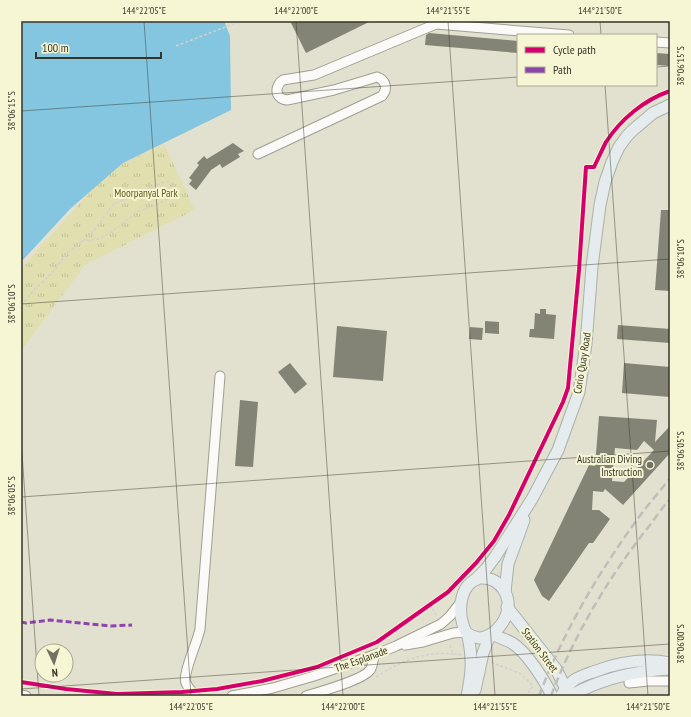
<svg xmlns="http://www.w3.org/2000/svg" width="691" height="717" font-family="'PT Sans Narrow',sans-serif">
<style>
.grass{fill:url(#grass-tufts)}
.water{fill:#84c5e0}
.building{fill:#848476;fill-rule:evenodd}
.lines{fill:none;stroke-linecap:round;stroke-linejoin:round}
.minor-casing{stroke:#a09f91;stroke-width:11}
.major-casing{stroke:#a7b1ad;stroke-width:13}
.path{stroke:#d2d1cc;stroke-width:1.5;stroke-dasharray:3 2;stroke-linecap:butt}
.minor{stroke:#fbfaf8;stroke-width:9}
.major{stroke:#e6eced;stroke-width:11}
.rail{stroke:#bfbfba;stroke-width:2.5;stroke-dasharray:8 4;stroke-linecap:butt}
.quiet{stroke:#8e44ad;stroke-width:3;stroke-dasharray:6 3;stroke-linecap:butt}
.cycleway-casing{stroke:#f7f6d4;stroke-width:6}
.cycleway{stroke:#d6006c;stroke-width:4}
.ticks{fill:none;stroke:#363528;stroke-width:1;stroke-opacity:0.45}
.poi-dot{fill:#727162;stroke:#f7f6d4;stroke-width:1.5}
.labels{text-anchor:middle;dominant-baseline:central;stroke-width:4;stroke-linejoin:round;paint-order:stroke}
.park-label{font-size:11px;fill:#5d5916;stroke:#f7f6d4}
.street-label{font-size:11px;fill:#363528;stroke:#f7f6d4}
.poi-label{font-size:11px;fill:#363528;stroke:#f7f6d4;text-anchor:end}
.neatline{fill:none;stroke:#363528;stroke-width:1.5}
.ticks-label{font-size:10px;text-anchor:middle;fill:#363528}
</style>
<defs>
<pattern id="grass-tufts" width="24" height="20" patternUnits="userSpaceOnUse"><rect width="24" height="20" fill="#e1dfaf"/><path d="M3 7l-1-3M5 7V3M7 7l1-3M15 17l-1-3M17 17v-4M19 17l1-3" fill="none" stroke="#c2c097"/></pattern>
</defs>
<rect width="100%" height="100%" fill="#e2e1cf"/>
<!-- grass -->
<polygon class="grass" points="164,144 195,210 85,265 21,351 21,268 94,188 123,163"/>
<!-- water -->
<polygon class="water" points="21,21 224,21 230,36 231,110 123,163 70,209 21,262"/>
<!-- building -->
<g class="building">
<polygon points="290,21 371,21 306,53"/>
<polygon points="429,33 518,41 518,53 425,45 426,35"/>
<polygon points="656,53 670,54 670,66 656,65"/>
<polygon points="233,143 244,151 238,154 240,157 222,168 220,164 211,170 196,190 189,184 192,180 189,178 199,165 197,163 204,156 207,159"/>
<polygon points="661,210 670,210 670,291 655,290"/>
<polygon points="540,309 546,309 546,314 556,315 554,339 529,337 530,329 534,329 535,313 540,314"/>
<polygon points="485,321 499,322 499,334 485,333"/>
<polygon points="618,325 670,329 670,343 617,339"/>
<polygon points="337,326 387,331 383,381 333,377"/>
<polygon points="470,327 483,328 482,340 469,339"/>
<polygon points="290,363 307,384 295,394 278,372"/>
<polygon points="624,363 670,367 670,397 622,393"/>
<polygon points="240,400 258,402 253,467 235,466"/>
<path d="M 599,416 L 657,420 L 655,442 L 670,426 L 670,453 L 623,505 L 605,489 L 603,492 L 593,491 L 592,510 L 599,510 L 610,519 L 593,543 L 589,543 L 549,601 L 542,596 L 534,580 L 589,465 L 595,466 ZM 644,441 L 654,450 L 624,482 L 612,481 L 615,448 L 637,450 Z"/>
</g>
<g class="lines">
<!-- minor casing -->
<g class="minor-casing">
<g id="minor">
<polyline points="656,42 670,43"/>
<path d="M 258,154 L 382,96 C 388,89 386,80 377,77 L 334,90 L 287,100 C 286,100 282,99 281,98 C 274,93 277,84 283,80 L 314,75 L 436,24 L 569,35"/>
<polyline points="405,645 423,642 453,633 466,632"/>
<polyline points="629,683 648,681 670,681"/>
<polyline points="21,695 26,696"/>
<path d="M 195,696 C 193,692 188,688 186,683 C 182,674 198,641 200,629 L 220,376"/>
<polyline points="232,696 273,688 314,676 374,655 396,646 441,624 450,616 461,602"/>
<path d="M 306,696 C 319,692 363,680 370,670 C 373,666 373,660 374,655"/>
</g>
</g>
<!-- major casing -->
<g class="major-casing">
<g id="major">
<path d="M 480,578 C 501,577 513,597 506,616 C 503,623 498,629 493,633 C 488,636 484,638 479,638 C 475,637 470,636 467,633 C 465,631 464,628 463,625 C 458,609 460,583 480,578 Z"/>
<polyline points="475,580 486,569 495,557 532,499 558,450 579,392 586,344 592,267 600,205 605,182 612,162 619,147 627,136 633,130 653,113 670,105"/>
<polyline points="505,592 508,564 524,520"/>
<polyline points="507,607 556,669 569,695"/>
<path d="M 467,633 C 473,657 472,672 467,696"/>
<path d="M 491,634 C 498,637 505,639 512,643 C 526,651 545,681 552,696"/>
<polyline points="475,690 483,653 490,635"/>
<path d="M 561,696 C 564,691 568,685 573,681 C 579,676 588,674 596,671 C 620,662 645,658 670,663"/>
<path d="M 570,696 C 602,678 634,671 670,669"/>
</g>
</g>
<!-- path -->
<g class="path">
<polyline points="176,46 233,24"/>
<polyline points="21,305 36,288 52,273 67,253 91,234 102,220 107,212 114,204 166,181 173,184 174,190 171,197 158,204 137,212 110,233 99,239 81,241"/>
<polyline points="430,604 437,617"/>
<polyline points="450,645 453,654 462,655"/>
<polyline points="491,662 521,674 533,686 526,696"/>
<path d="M 376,677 C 401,661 424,651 453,654"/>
</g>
<!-- minor -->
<use href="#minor" class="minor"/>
<!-- major -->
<use href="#major" class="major"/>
<!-- rail -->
<g class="rail">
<path d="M 539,696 C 563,632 601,568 642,513 C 651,501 661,490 670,478"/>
<path d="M 551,696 C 573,637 607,580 646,530 C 654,520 661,509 670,499"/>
</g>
<!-- quiet -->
<polyline class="quiet" points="21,622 26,623 50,620 111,626 132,625"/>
<!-- cycleway casing -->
<g class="cycleway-casing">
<path id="cycleway" d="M 21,682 L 66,689 L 117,694 L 182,692 L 217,689 L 262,681 L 317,667 L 377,642 L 448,592 L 476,563 L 494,541 L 509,515 L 563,402 L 568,388 L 579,270 L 586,167 L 594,167 C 598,159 602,150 606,142 C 621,119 644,100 670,91"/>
</g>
<!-- cycleway -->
<use href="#cycleway" class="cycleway"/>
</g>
<!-- ticks -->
<path class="ticks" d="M 144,21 L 191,696M 296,21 L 343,696M 448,21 L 495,696M 600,21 L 601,35M 656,67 L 670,66M 605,85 L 648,696M 21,111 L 518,77M 21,304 L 670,259M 21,439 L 39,696M 21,497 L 670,451M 21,689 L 670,644"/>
<!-- markers -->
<circle class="poi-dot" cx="650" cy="465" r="4"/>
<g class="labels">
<!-- park labels -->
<g class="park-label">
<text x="146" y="193">Moorpanyal Park</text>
</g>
<!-- street labels -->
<g class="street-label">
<text transform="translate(582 363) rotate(-81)">Corio Quay Road</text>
<text transform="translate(540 650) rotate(53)">Station Street</text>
<text transform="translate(361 659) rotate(-20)">The Esplanade</text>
</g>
<!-- poi labels -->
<g class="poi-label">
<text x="642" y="459">Australian Diving<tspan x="642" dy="13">Instruction</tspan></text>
</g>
</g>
<!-- border -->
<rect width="691" height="717" fill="none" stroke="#f7f6d4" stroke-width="44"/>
<!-- legend -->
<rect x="517" y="34" width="140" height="52" fill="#f7f6d4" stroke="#aaa98f"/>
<rect x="525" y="47" width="20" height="6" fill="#d6006c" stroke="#aaa98f"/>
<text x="553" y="54" font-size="12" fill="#363528">Cycle path</text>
<rect x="525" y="67" width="20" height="6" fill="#8e44ad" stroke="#aaa98f"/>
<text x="553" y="74" font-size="12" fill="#363528">Path</text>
<!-- north arrow -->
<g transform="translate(54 663) rotate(176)"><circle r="19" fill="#f7f6d4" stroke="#aaa98f"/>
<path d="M0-3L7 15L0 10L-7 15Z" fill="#727162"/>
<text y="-6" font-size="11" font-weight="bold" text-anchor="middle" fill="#363528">N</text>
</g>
<!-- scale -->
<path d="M36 52v6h125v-6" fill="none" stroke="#363528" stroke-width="2"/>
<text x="42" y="52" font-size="12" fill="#363528" stroke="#f7f6d4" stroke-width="3" paint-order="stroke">100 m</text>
<rect x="22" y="22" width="647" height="673" class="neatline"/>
<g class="ticks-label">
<text x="144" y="14">144°22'05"E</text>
<text x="296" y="14">144°22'00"E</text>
<text x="448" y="14">144°21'55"E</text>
<text x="600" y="14">144°21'50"E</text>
<text transform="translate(680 66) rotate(-90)" y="4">38°06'15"S</text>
<text transform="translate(11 111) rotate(-90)" y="4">38°06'15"S</text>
<text transform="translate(680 259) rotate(-90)" y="4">38°06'10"S</text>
<text transform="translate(11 304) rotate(-90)" y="4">38°06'10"S</text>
<text transform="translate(680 451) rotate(-90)" y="4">38°06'05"S</text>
<text transform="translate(11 496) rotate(-90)" y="4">38°06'05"S</text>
<text transform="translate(680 644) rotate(-90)" y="4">38°06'00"S</text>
<text x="191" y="710">144°22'05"E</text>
<text x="343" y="710">144°22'00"E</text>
<text x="495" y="710">144°21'55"E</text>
<text x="648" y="710">144°21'50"E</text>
</g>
</svg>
